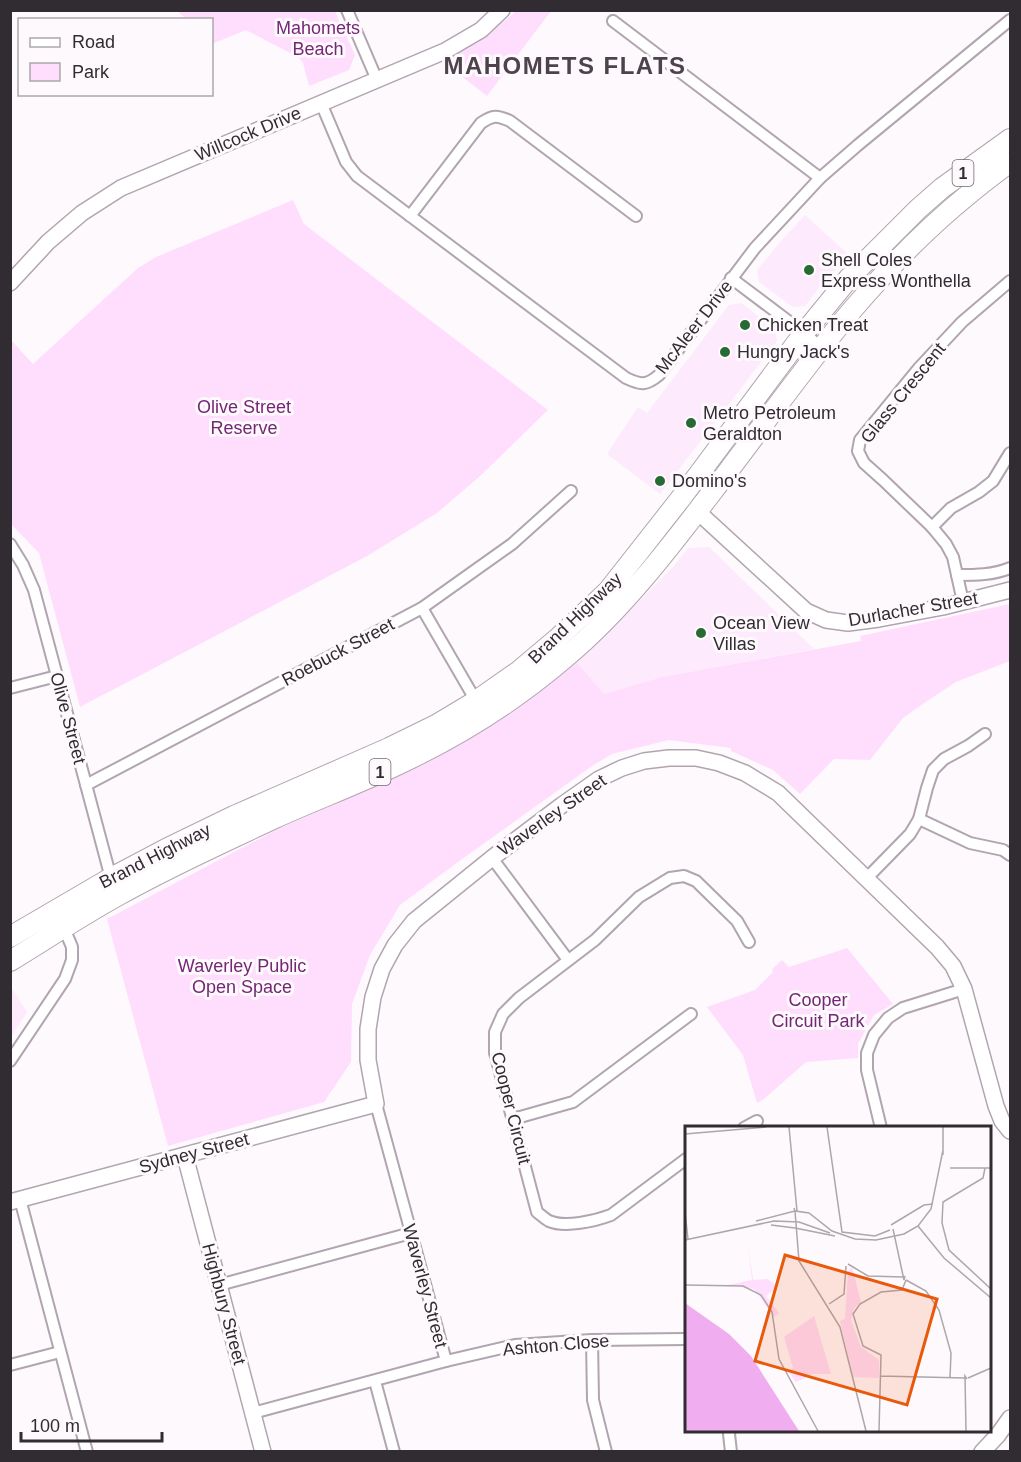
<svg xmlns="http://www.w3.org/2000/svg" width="1021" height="1462" font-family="Helvetica,sans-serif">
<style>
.built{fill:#fdeafc}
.green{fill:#ffddfd}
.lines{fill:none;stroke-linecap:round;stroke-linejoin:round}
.street-casing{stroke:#b1a5b0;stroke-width:14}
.secondary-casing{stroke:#b1a5b0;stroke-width:18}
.highway-casing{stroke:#b1a5b0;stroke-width:22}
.street{stroke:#fff;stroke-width:10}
.secondary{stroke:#fff;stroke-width:15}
.highway{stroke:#fff;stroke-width:20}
.poi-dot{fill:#276a34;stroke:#fef9fd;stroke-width:2}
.labels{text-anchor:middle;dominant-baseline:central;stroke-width:6;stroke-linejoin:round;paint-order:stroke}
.shield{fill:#fef9fd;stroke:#6e6a6e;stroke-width:1.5}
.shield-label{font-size:16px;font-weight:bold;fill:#312c31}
.park-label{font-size:18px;fill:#742775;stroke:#fef9fd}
.street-label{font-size:18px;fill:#312c31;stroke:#fef9fd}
.poi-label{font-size:18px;fill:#312c31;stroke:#fef9fd;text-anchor:start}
.district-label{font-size:24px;font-weight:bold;letter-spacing:1.5px;fill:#4d434d;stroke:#fef9fd}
.inset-road{fill:none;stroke:#aca7ab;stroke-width:1.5}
.view{fill:#e8590c;fill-opacity:0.15;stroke:#e8590c;stroke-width:3}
.inset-edge{fill:none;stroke:#312c31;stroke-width:3}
</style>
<rect width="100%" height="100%" fill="#fef9fd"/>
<!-- built -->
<g class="built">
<polygon points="805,215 849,255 823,283 805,306 793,307 759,282 757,270 781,241"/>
<polygon points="741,303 775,329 777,341 660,494 607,454 638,407 647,413 729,305"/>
<polygon points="709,547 814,649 662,677 604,694 574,659 624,616 674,566 688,548"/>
<polygon points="11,987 27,1012 11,1037"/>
</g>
<!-- green -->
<g class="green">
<path d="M 323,11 L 335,11 L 355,55 L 349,70 L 309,86 L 303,63 L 298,57 L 246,30 L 212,44 L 212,20 C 198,20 186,23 178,11 Z"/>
<path d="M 516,11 L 551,11 L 487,96 L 442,61 C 472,46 491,33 516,11 Z"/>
<polygon points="293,200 304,224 548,410 479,477 437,513 367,556 80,707 39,553 11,524 11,340 33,364 138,268 156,257"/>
<polygon points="1010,604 1010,661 956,682 927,701 903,718 870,760 834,759 800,794 773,770 731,751 731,748 669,740 612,754 592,766 458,862 400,905 370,955 352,1004 351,1062 324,1102 168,1146 107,919 278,829 425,764 499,721 574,659 604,694 662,677 861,641 860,636"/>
<polygon points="847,948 893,1004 874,1015 858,1044 858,1058 806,1062 764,1099 757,1103 743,1055 707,1007 755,990 773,972 772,969 782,960 789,967"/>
</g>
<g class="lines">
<!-- street casing -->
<g class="street-casing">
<g id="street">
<polyline points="347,10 377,80"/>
<polyline points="613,21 820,178"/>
<path d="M 321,103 L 346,162 L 357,176 L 626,378 C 641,385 646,386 659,375 L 755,248 L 820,178 L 858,145 L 1010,20"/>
<path d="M 410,216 L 481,123 C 493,115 497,115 510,121 L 636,216"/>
<polyline points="731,278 804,333 822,348"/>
<polyline points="932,527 951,508 979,492 993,481 1010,453"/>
<polyline points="10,544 23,565 34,590 112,882"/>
<path d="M 957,575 C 976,575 993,575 1010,568"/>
<polyline points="963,602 953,557 946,544 932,527 883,480 864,463 858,451 860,440 919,368 962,322 1010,281"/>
<polyline points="422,608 476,701"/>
<polyline points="10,688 57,676"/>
<polyline points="86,785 422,608 512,544 571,491"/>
<polyline points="919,819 970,843 1003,850 1010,855"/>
<polyline points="492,858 568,960"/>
<polyline points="866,879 910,834 919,819 927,788 933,770 944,759 968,746 985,734"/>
<polyline points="10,1061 65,979 72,960 72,947 64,928"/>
<polyline points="376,1104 446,1361"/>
<polyline points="513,1119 573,1102 691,1014"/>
<polyline points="744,1128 757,1121"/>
<polyline points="881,1128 867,1070 867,1053 874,1035 888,1018 903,1008 964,989"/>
<path d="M 686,1159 L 611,1215 C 595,1221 565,1228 549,1221 C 545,1219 541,1215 537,1212 L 495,1053 L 495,1032 L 503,1014 L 519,998 L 595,940 L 639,897 L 670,878 L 684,876 L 696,881 L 737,921 L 749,942"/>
<polyline points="20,1199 87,1452"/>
<polyline points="219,1285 411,1233"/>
<polyline points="592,1340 593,1400 606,1452"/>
<polyline points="10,1365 60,1352"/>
<polyline points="375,1381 394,1452"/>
<polyline points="253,1413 446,1361 515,1345 592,1340 686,1339"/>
<polyline points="730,1430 729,1434 731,1452"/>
</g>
</g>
<!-- secondary casing -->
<g class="secondary-casing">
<g id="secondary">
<polyline points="10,283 48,242 82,213 121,188 445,51 481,30 502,10"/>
<polyline points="697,511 806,611 826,620 848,623 879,619 943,607 1010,590"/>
<polyline points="185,1156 263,1452"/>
<polyline points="10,1202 376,1104 368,1060 368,1029 373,997 382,969 395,945 414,921 492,858 562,805 599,779 622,768 644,761 669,758 696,758 719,763 745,773 778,793 937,947 953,966 964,989 996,1106 1002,1121 1010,1131"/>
<polyline points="982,1452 998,1435 1010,1418"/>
</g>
</g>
<!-- highway casing -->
<g class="highway-casing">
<g id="highway">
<polyline points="10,937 111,878 166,849 234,816 389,748 436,725 476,701 519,671 557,639 608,591 681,498 804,333 849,278 918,209 942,188 1010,139"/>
<path d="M 10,961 C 46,939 81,916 117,896 C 168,867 222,843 275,818 C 317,799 360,783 401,763 C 461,735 516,700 566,657 C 629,604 679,535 729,470 C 770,416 809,361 853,309 C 888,268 927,228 969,194 C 982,183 997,172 1010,162"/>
</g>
</g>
<!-- street -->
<use href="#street" class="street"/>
<!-- secondary -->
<use href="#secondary" class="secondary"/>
<!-- highway -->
<use href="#highway" class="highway"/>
</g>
<!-- markers -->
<g class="poi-dot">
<circle cx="809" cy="270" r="6"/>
<circle cx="745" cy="325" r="6"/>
<circle cx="725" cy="352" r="6"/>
<circle cx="691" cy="423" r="6"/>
<circle cx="660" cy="481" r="6"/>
<circle cx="701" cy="633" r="6"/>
</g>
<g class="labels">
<!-- shield labels -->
<g class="shield">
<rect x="952.5" y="160" width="21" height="26" rx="4.5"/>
<rect x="369.5" y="759" width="21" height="26" rx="4.5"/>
</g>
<g class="shield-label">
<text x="963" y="173">1</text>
<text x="380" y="772">1</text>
</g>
<!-- park labels -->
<g class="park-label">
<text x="318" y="28">Mahomets<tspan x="318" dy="21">Beach</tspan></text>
<text x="244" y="407">Olive Street<tspan x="244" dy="21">Reserve</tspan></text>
<text x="242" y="966">Waverley Public<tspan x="242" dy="21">Open Space</tspan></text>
<text x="818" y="1000">Cooper<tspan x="818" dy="21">Circuit Park</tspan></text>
</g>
<!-- street labels -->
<g class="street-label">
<text transform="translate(248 134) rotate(-23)">Willcock Drive</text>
<text transform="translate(694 327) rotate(-52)">McAleer Drive</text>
<text transform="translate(903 393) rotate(-51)">Glass Crescent</text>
<text transform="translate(913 609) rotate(-10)">Durlacher Street</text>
<text transform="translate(575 618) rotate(-44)">Brand Highway</text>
<text transform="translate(338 652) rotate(-28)">Roebuck Street</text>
<text transform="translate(68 718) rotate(75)">Olive Street</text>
<text transform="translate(552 815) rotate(-35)">Waverley Street</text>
<text transform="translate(155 856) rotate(-27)">Brand Highway</text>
<text transform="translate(511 1108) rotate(76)">Cooper Circuit</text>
<text transform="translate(194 1153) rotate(-15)">Sydney Street</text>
<text transform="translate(425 1286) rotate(75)">Waverley Street</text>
<text transform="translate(224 1304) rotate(75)">Highbury Street</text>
<text transform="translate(556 1345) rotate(-5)">Ashton Close</text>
</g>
<!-- poi labels -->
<g class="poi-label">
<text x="821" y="260">Shell Coles<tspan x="821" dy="21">Express Wonthella</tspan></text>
<text x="757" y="325">Chicken Treat</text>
<text x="737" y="352">Hungry Jack's</text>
<text x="703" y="413">Metro Petroleum<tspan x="703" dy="21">Geraldton</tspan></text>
<text x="672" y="481">Domino's</text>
<text x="713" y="623">Ocean View<tspan x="713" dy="21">Villas</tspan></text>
</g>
<!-- district labels -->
<g class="district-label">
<text x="565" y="65">MAHOMETS FLATS</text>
</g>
</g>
<!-- overview -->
<g transform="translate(685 1126)">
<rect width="306" height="306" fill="#fef9fd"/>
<path d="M 63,115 L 68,154 L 83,153 L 92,161 L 81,170 L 94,187 L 89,191 L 69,163 L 42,159 L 67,154 ZM 167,141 L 176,176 L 169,182 L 166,194 L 176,221 L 194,234 L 194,252 L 168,251 L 155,195 L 160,193 L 163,145 ZM 129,190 L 146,248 L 128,248 L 111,256 L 103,245 L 108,242 L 99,211 Z" fill="#ffddfd"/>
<path d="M 0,177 L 44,208 L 66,230 L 114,305 L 0,305 Z" fill="#f0adef"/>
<path class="inset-road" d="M 104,1 L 112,85M 142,1 L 157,106 L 190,110 L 205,104M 258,1 L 258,29M 0,8 L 81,1M 265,42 L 306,42M 300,42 L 298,52 L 258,76 L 257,97 L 264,124 L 306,163M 0,86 L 3,113M 71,95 L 110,85 L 109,82M 86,99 L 110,102M 206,99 L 239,79 L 248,78M 233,100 L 259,132 L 306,172M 110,102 L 150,110M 208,103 L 219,154 L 220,150M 0,114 L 89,95 L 114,96 L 145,107M 163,138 L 183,150 L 218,151M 221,154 L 241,165 L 254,184 L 266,227 L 265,252M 0,159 L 58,160 L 76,169 L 87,186 L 94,233 L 133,305M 144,178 L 159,168 L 161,140M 195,250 L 280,252M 283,252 L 306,242M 181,305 L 155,201 L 114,135 L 110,85 L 124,87 L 147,105 L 170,113 L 191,114 L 219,108 L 233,100 L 246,83 L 258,24M 194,305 L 196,229 L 178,220 L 168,188 L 175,178 L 196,166 L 217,164 L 221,154M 281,305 L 280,250 L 282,253"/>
<path class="view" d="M 100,129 L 252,173 L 222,279 L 70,235 Z"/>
<rect width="306" height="306" class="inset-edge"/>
</g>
<!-- border -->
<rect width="1021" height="1462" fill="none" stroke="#312c31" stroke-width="24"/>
<!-- legend -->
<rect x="18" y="18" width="195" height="78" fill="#fef9fd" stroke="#aca7ab" stroke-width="1.5"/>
<rect x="30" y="38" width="30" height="9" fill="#ffffff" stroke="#aca7ab" stroke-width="1.5"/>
<text x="72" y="48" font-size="18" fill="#312c31">Road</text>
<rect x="30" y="63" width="30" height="18" fill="#ffddfd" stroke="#aca7ab" stroke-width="1.5"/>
<text x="72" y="78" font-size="18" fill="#312c31">Park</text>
<!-- scale -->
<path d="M21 1432v9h141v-9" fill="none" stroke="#312c31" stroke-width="3"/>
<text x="30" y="1432" font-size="18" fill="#312c31" stroke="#fef9fd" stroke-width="4.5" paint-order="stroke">100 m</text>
</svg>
